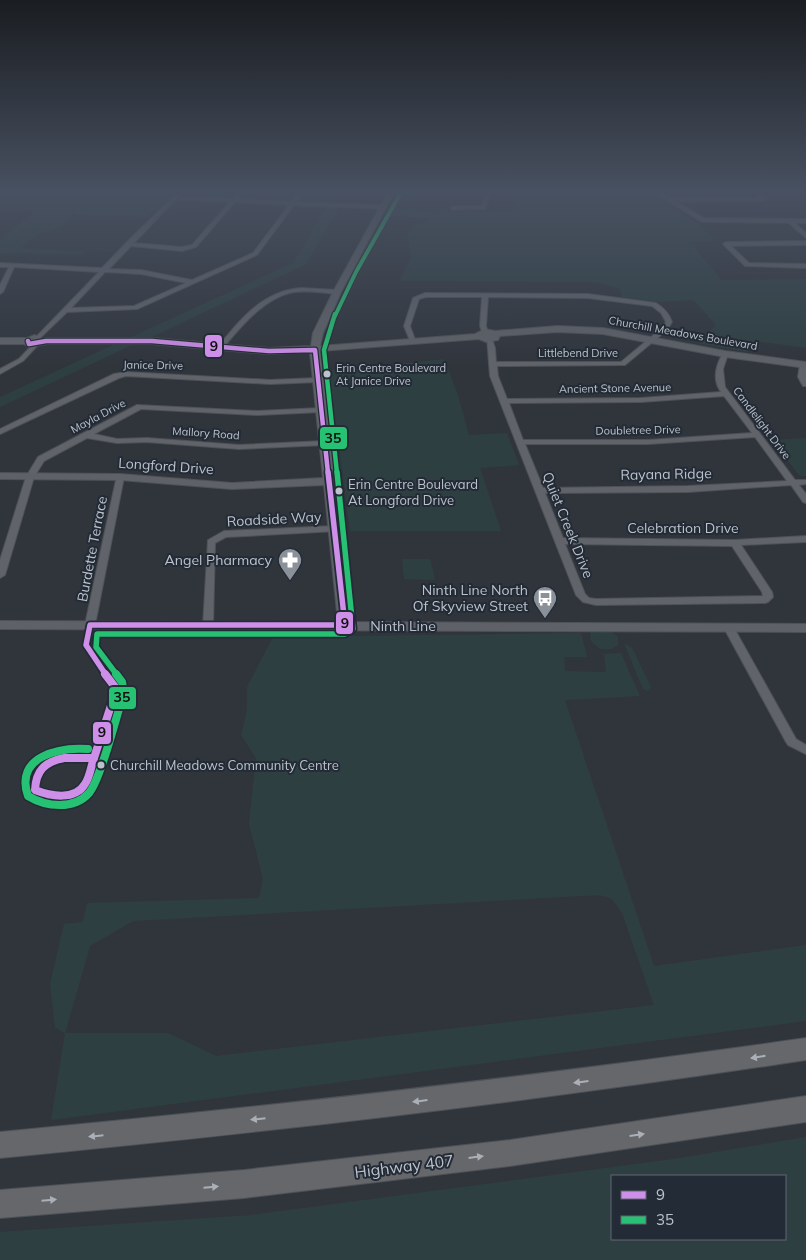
<svg xmlns="http://www.w3.org/2000/svg" width="806" height="1260" font-family="Mulish,sans-serif">
<style>
.green{fill:#2e3f42;fill-rule:evenodd}
.lines{fill:none;stroke-linecap:round;stroke-linejoin:round}
.street-casing{stroke:#4e5156;stroke-width:2}
.secondary-casing{stroke:#4e5156;stroke-width:2}
.highway-casing{stroke:#4c5157;stroke-width:2}
.street{fill:#60646a;fill-rule:evenodd}
.secondary{fill:#5e6268;fill-rule:evenodd}
.highway{fill:#65676a;fill-rule:evenodd}
.bus-1-far2-casing{stroke:#232b36;stroke-width:7}
.bus-1-far1-casing{stroke:#232b36;stroke-width:9}
.bus-1-casing{stroke:#232b36;stroke-width:11}
.bus-2-far3-casing{stroke:#232b36;stroke-width:5.5}
.bus-2-far2-casing{stroke:#232b36;stroke-width:7}
.bus-2-far1-casing{stroke:#232b36;stroke-width:9}
.bus-2-casing{stroke:#232b36;stroke-width:11}
.bus-1-far2{stroke:#ce8fe9;stroke-width:4.5}
.bus-1-far1{stroke:#ce8fe9;stroke-width:5.5}
.bus-1{stroke:#ce8fe9;stroke-width:8}
.bus-2-far3{stroke:#26c172;stroke-width:4}
.bus-2-far2{stroke:#26c172;stroke-width:4.5}
.bus-2-far1{stroke:#26c172;stroke-width:5.5}
.bus-2{stroke:#26c172;stroke-width:8}
.oneway{fill:#abb0b8}
.bus-dot{fill:#bcc2cb;stroke:#232b36;stroke-width:2}
.labels{text-anchor:middle;dominant-baseline:central;stroke-width:4;stroke-linejoin:round;paint-order:stroke}
.far-street-label{font-size:11px;fill:#bcc2cb;stroke:#232b36}
.far-bus-label{font-size:11px;fill:#bcc2cb;stroke:#232b36;text-anchor:start}
.bus-label{font-size:13px;fill:#bcc2cb;stroke:#232b36;text-anchor:start}
.street-label{font-size:14px;fill:#bcc2cb;stroke:#232b36}
.poi-label{font-size:14px;fill:#bcc2cb;stroke:#232b36;text-anchor:end}
.near-street-label{font-size:16px;fill:#bcc2cb;stroke:#232b36}
.line-badge{stroke:#232b36;stroke-width:2}
.pale-badge-label{font-size:14px;text-anchor:middle;font-weight:bold;fill:#111}
</style>
<rect width="100%" height="100%" fill="#30353c"/>
<!-- green -->
<g class="green">
<path d="M 0,192 L 173,192 L 147,217 L 76,215 L 73,212 C 69,223 52,233 40,232 L 21,248 L 79,251 L 102,248 L 114,251 L 87,250 L 81,255 L 0,253 L 0,240 L 35,211 L 0,211 Z"/>
<polygon points="518,192 651,193 699,225 716,241 690,242 721,280 806,279 806,348 755,341 748,352 697,343 716,325 693,300 660,302 622,297 621,289 595,282 399,281 411,259 407,232 430,218 388,216 392,209 432,213 514,211"/>
<polygon points="301,205 334,206 333,209 338,206 373,208 339,208 306,264 150,338 131,337 293,263 326,208"/>
<polygon points="113,345 132,345 0,407 0,397"/>
<polygon points="444,359 458,395 469,435 507,433 519,465 480,468 501,531 350,531 329,370 362,368"/>
<polygon points="806,438 806,476 800,476 772,440"/>
<polygon points="402,559 430,559 435,580 404,579"/>
<polygon points="590,632 612,632 618,637 618,645 611,649 600,649 591,641"/>
<path d="M 581,633 L 587,657 L 564,657 L 565,671 L 606,672 L 604,654 L 621,653 L 640,696 L 565,700 L 654,966 L 806,945 L 806,1021 L 51,1120 L 65,1034 L 55,1027 L 50,984 L 64,924 L 83,922 L 87,903 L 259,898 L 263,879 L 249,823 L 256,758 L 241,735 L 247,710 L 247,687 L 273,637 ZM 599,895 L 612,899 L 622,913 L 654,1005 L 216,1056 L 168,1033 L 65,1033 L 90,946 L 133,921 Z"/>
<polygon points="624,643 632,648 651,687 648,691 643,689"/>
<path d="M 806,1137 L 806,1260 L 0,1260 L 0,1232 L 251,1215 L 673,1159 ZM 612,1176 L 785,1176 L 785,1239 L 612,1239 Z"/>
</g>
<g class="lines">
<!-- street casing -->
<g class="street-casing">
<g id="street">
<path d="M 178,192 L 181,194 L 178,197 L 232,199 L 239,192 L 243,192 L 237,199 L 291,202 L 299,192 L 303,192 L 296,202 L 382,205 L 385,207 L 382,209 L 294,205 L 257,255 L 137,309 L 67,312 L 39,339 L 37,338 L 37,336 L 99,272 L 14,267 L 3,292 L 0,294 L 0,285 L 9,267 L 0,267 L 0,263 L 102,268 L 126,243 ZM 175,200 L 230,202 L 192,245 L 182,247 L 134,243 ZM 235,202 L 289,205 L 253,253 L 192,280 L 141,270 L 109,269 L 131,246 L 182,251 L 196,247 ZM 105,272 L 141,274 L 186,283 L 134,306 L 71,308 Z"/>
<polygon points="487,192 492,192 485,209 453,210 450,208 453,206 481,206"/>
<polygon points="754,192 758,192 767,199 764,201 669,202 666,200 669,198 759,198"/>
<polygon points="788,220 792,220 806,233 806,238 788,222"/>
<polygon points="806,241 806,245 731,246 749,263 806,264 806,268 745,266 723,244 726,242"/>
<path d="M 302,288 L 337,290 L 340,292 L 337,294 C 323,293 308,290 294,292 C 263,298 241,327 222,349 L 218,349 L 218,347 C 240,319 264,290 302,288 Z"/>
<path d="M 425,293 L 588,294 L 656,303 C 664,308 669,313 672,322 L 667,330 L 625,365 L 497,366 L 498,376 L 507,399 L 641,398 L 721,392 C 712,380 716,365 723,353 L 727,353 L 728,354 L 723,369 L 725,387 L 795,480 L 806,480 L 806,484 L 799,485 L 806,494 L 806,503 L 803,502 L 791,485 L 688,492 L 545,493 L 563,538 L 735,540 L 806,536 L 806,542 L 741,545 L 772,592 L 773,597 L 768,602 L 765,603 L 596,605 L 583,602 L 576,595 L 490,376 L 487,338 L 492,339 L 495,348 L 496,362 L 621,362 L 662,328 L 666,322 L 661,313 L 652,306 L 588,298 L 488,297 L 486,326 L 488,332 L 485,334 L 482,332 L 480,326 L 482,297 L 426,297 L 419,299 L 410,326 L 416,342 L 411,343 L 404,326 L 413,298 ZM 724,396 L 752,433 L 648,440 L 523,440 L 509,403 L 641,402 ZM 755,437 L 787,481 L 688,486 L 543,488 L 525,444 L 648,444 ZM 565,544 L 732,546 L 762,592 L 763,596 L 596,599 L 589,598 L 585,594 Z"/>
<polygon points="33,344 38,345 23,361 0,374 0,369 19,359"/>
<polygon points="800,364 806,365 806,386 803,386 798,377"/>
<polygon points="126,372 270,380 318,378 322,380 318,382 270,384 126,376 119,378 0,434 0,429 114,374"/>
<polygon points="137,405 258,411 321,408 325,410 321,412 258,415 141,409 94,434 117,439 147,438 239,445 325,441 329,443 325,445 239,449 147,442 117,443 87,438 44,461 34,477 5,575 0,578 0,560 26,477 38,457"/>
<polygon points="117,475 123,475 124,477 95,625 90,628 85,625"/>
<polygon points="334,526 338,529 337,531 226,537 215,543 213,626 212,628 204,628 203,626 208,540 224,531"/>
<polygon points="729,625 734,628 796,739 806,745 806,754 788,745 786,742 724,628"/>
</g>
</g>
<!-- secondary casing -->
<g class="secondary-casing">
<g id="secondary">
<polygon points="388,192 394,192 341,292 323,333 320,346 475,334 485,329 495,331 557,326 603,328 725,351 806,362 806,368 725,357 603,334 557,332 500,336 498,340 486,342 479,339 320,351 352,622 806,624 806,632 0,629 0,621 338,622 324,485 232,489 120,480 0,479 0,473 120,474 232,483 323,478 310,352 269,354 152,344 47,344 29,347 24,344 0,344 0,338 27,338 35,335 40,338 35,341 46,338 152,338 269,348 311,346 313,333 333,292"/>
<polygon points="653,192 660,192 704,218 806,219 806,223 702,222"/>
</g>
</g>
<!-- highway casing -->
<g class="highway-casing">
<g id="highway">
<path d="M 806,1038 L 806,1060 C 538,1101 270,1132 0,1158 L 0,1132 C 269,1107 538,1076 806,1038 Z"/>
<polygon points="806,1096 806,1122 510,1166 244,1198 0,1218 0,1190 244,1170 510,1140"/>
</g>
</g>
<!-- street -->
<use href="#street" class="street"/>
<!-- secondary -->
<use href="#secondary" class="secondary"/>
<!-- highway -->
<use href="#highway" class="highway"/>
<!-- bus-1-far2 casing -->
<g class="bus-1-far2-casing">
<polyline id="bus-1-far2" points="28,341 29,344 46,341 152,341 269,351 315,350 328,473"/>
</g>
<!-- bus-1-far1 casing -->
<g class="bus-1-far1-casing">
<polyline id="bus-1-far1" points="106,675 86,645 90,625 345,625 328,472"/>
</g>
<!-- bus-1 casing -->
<g class="bus-1-casing">
<g id="bus-1">
<path d="M 64,758 L 94,758 C 91,766 90,777 85,784 C 75,801 50,796 35,790 C 36,770 45,762 64,758 Z"/>
<polyline points="94,758 115,693 115,687 105,674"/>
</g>
</g>
<!-- bus-2-far3 casing -->
<g class="bus-2-far3-casing">
<polyline id="bus-2-far3" points="335,316 356,272 399,196"/>
</g>
<!-- bus-2-far2 casing -->
<g class="bus-2-far2-casing">
<polyline id="bus-2-far2" points="335,314 324,350 337,473"/>
</g>
<!-- bus-2-far1 casing -->
<g class="bus-2-far1-casing">
<polyline id="bus-2-far1" points="117,675 96,647 97,634 345,634 353,629 337,472"/>
</g>
<!-- bus-2 casing -->
<g class="bus-2-casing">
<path id="bus-2" d="M 88,749 C 60,747 14,756 28,796 C 46,807 74,810 89,793 C 101,779 117,713 124,693 L 122,682 L 116,674"/>
</g>
<!-- bus-1-far2 -->
<use href="#bus-1-far2" class="bus-1-far2"/>
<!-- bus-1-far1 -->
<use href="#bus-1-far1" class="bus-1-far1"/>
<!-- bus-1 -->
<use href="#bus-1" class="bus-1"/>
<!-- bus-2-far3 -->
<use href="#bus-2-far3" class="bus-2-far3"/>
<!-- bus-2-far2 -->
<use href="#bus-2-far2" class="bus-2-far2"/>
<!-- bus-2-far1 -->
<use href="#bus-2-far1" class="bus-2-far1"/>
<!-- bus-2 -->
<use href="#bus-2" class="bus-2"/>
</g>
<!-- one-way arrows -->
<defs><path id="oneway-solid" d="M-6-.8H1V-3.2L6.5 0L1 3.2V.8H-6Z" transform="scale(1.25)"/></defs>
<g class="oneway">
<use href="#oneway-solid" transform="translate(758 1057) rotate(171)"/>
<use href="#oneway-solid" transform="translate(581 1082) rotate(173)"/>
<use href="#oneway-solid" transform="translate(420 1101) rotate(173)"/>
<use href="#oneway-solid" transform="translate(258 1119) rotate(174)"/>
<use href="#oneway-solid" transform="translate(637 1135) rotate(-8)"/>
<use href="#oneway-solid" transform="translate(96 1136) rotate(174)"/>
<use href="#oneway-solid" transform="translate(476 1157) rotate(-7)"/>
<use href="#oneway-solid" transform="translate(211 1187) rotate(-5)"/>
<use href="#oneway-solid" transform="translate(49 1200) rotate(-5)"/>
</g>
<!-- sky -->
<linearGradient id="sky" x2="0" y2="1"><stop stop-color="#1a1d21"/><stop offset="0.52" stop-color="#485161"/><stop offset="1" stop-color="#485161" stop-opacity="0"/></linearGradient>
<rect width="806" height="368" fill="url(#sky)"/>
<!-- icons -->
<defs>
<g id="pharmacy-pin" transform="scale(1.25)"><path d="M0 17L-7.5 6A9.5 9.5 0 1 1 7.5 6Z" fill="#8b9199" stroke="#232b36"/><path d="M-2-6h4v4h4v4h-4v4h-4v-4h-4v-4h4Z" fill="#fff"/></g>
<g id="bus-pin" transform="scale(1.25)"><path d="M0 17L-7.5 6A9.5 9.5 0 1 1 7.5 6Z" fill="#8b9199" stroke="#232b36"/><path d="M-5-6H5V4H4V6H2V4H-2V6H-4V4H-5ZM-3.5-4V0h7V-4ZM-3.5 1.2v1.5H-2V1.2ZM2 1.2v1.5H3.5V1.2Z" fill="#fff"/></g>
</defs>
<g fill-rule="evenodd">
<use href="#pharmacy-pin" x="290" y="560"/>
<use href="#bus-pin" x="545" y="598"/>
</g>
<!-- markers -->
<g class="bus-dot">
<circle cx="327" cy="374" r="4.5"/>
<circle cx="339" cy="491" r="4.5"/>
<circle cx="101" cy="765" r="4.5"/>
</g>
<g class="labels">
<!-- far-street labels -->
<g class="far-street-label">
<text transform="translate(683 333) rotate(10)">Churchill Meadows Boulevard</text>
<text x="578" y="353">Littlebend Drive</text>
<text transform="translate(153 365) rotate(1)">Janice Drive</text>
<text transform="translate(615 388) rotate(-1)">Ancient Stone Avenue</text>
<text transform="translate(98 416) rotate(-28)">Mayla Drive</text>
<text transform="translate(762 423) rotate(53)">Candlelight Drive</text>
<text transform="translate(638 430) rotate(-1)">Doubletree Drive</text>
<text transform="translate(206 433) rotate(4)">Mallory Road</text>
</g>
<!-- far-bus labels -->
<g class="far-bus-label">
<text x="336" y="368">Erin Centre Boulevard<tspan x="336" dy="13">At Janice Drive</tspan></text>
</g>
<!-- bus labels -->
<g class="bus-label">
<text x="348" y="484">Erin Centre Boulevard<tspan x="348" dy="16">At Longford Drive</tspan></text>
<text x="110" y="765">Churchill Meadows Community Centre</text>
</g>
<!-- street labels -->
<g class="street-label">
<text transform="translate(166 466) rotate(4)">Longford Drive</text>
<text transform="translate(666 474) rotate(-1)">Rayana Ridge</text>
<text transform="translate(274 519) rotate(-3)">Roadside Way</text>
<text transform="translate(568 525) rotate(68)">Quiet Creek Drive</text>
<text x="683" y="528">Celebration Drive</text>
<text transform="translate(92 549) rotate(-79)">Burdette Terrace</text>
<text x="403" y="626">Ninth Line</text>
</g>
<!-- poi labels -->
<g class="poi-label">
<text x="272" y="560">Angel Pharmacy</text>
<text x="528" y="590">Ninth Line North<tspan x="528" dy="16">Of Skyview Street</tspan></text>
</g>
<!-- near-street labels -->
<g class="near-street-label">
<text transform="translate(404 1166) rotate(-7)">Highway 407</text>
</g>
</g>
<g class="line-badge">
<rect x="204" y="334" width="19" height="24" rx="5" fill="#ce8fe9"/>
<rect x="319" y="426" width="29" height="24" rx="5" fill="#26c172"/>
<rect x="335" y="611" width="19" height="24" rx="5" fill="#ce8fe9"/>
<rect x="108" y="686" width="29" height="24" rx="5" fill="#26c172"/>
<rect x="92" y="721" width="20" height="24" rx="5" fill="#ce8fe9"/>
</g>
<g class="pale-badge-label">
<text x="214" y="351">9</text>
<text x="333" y="443">35</text>
<text x="345" y="628">9</text>
<text x="122" y="702">35</text>
<text x="102" y="737">9</text>
</g>
<!-- legend -->
<rect x="611" y="1175" width="175" height="65" fill="#232b36" stroke="#606772"/>
<rect x="621" y="1191" width="25" height="8" fill="#ce8fe9" stroke="#606772"/>
<text x="656" y="1200" font-size="15" fill="#bcc2cb">9</text>
<rect x="621" y="1216" width="25" height="8" fill="#26c172" stroke="#606772"/>
<text x="656" y="1225" font-size="15" fill="#bcc2cb">35</text>
</svg>
